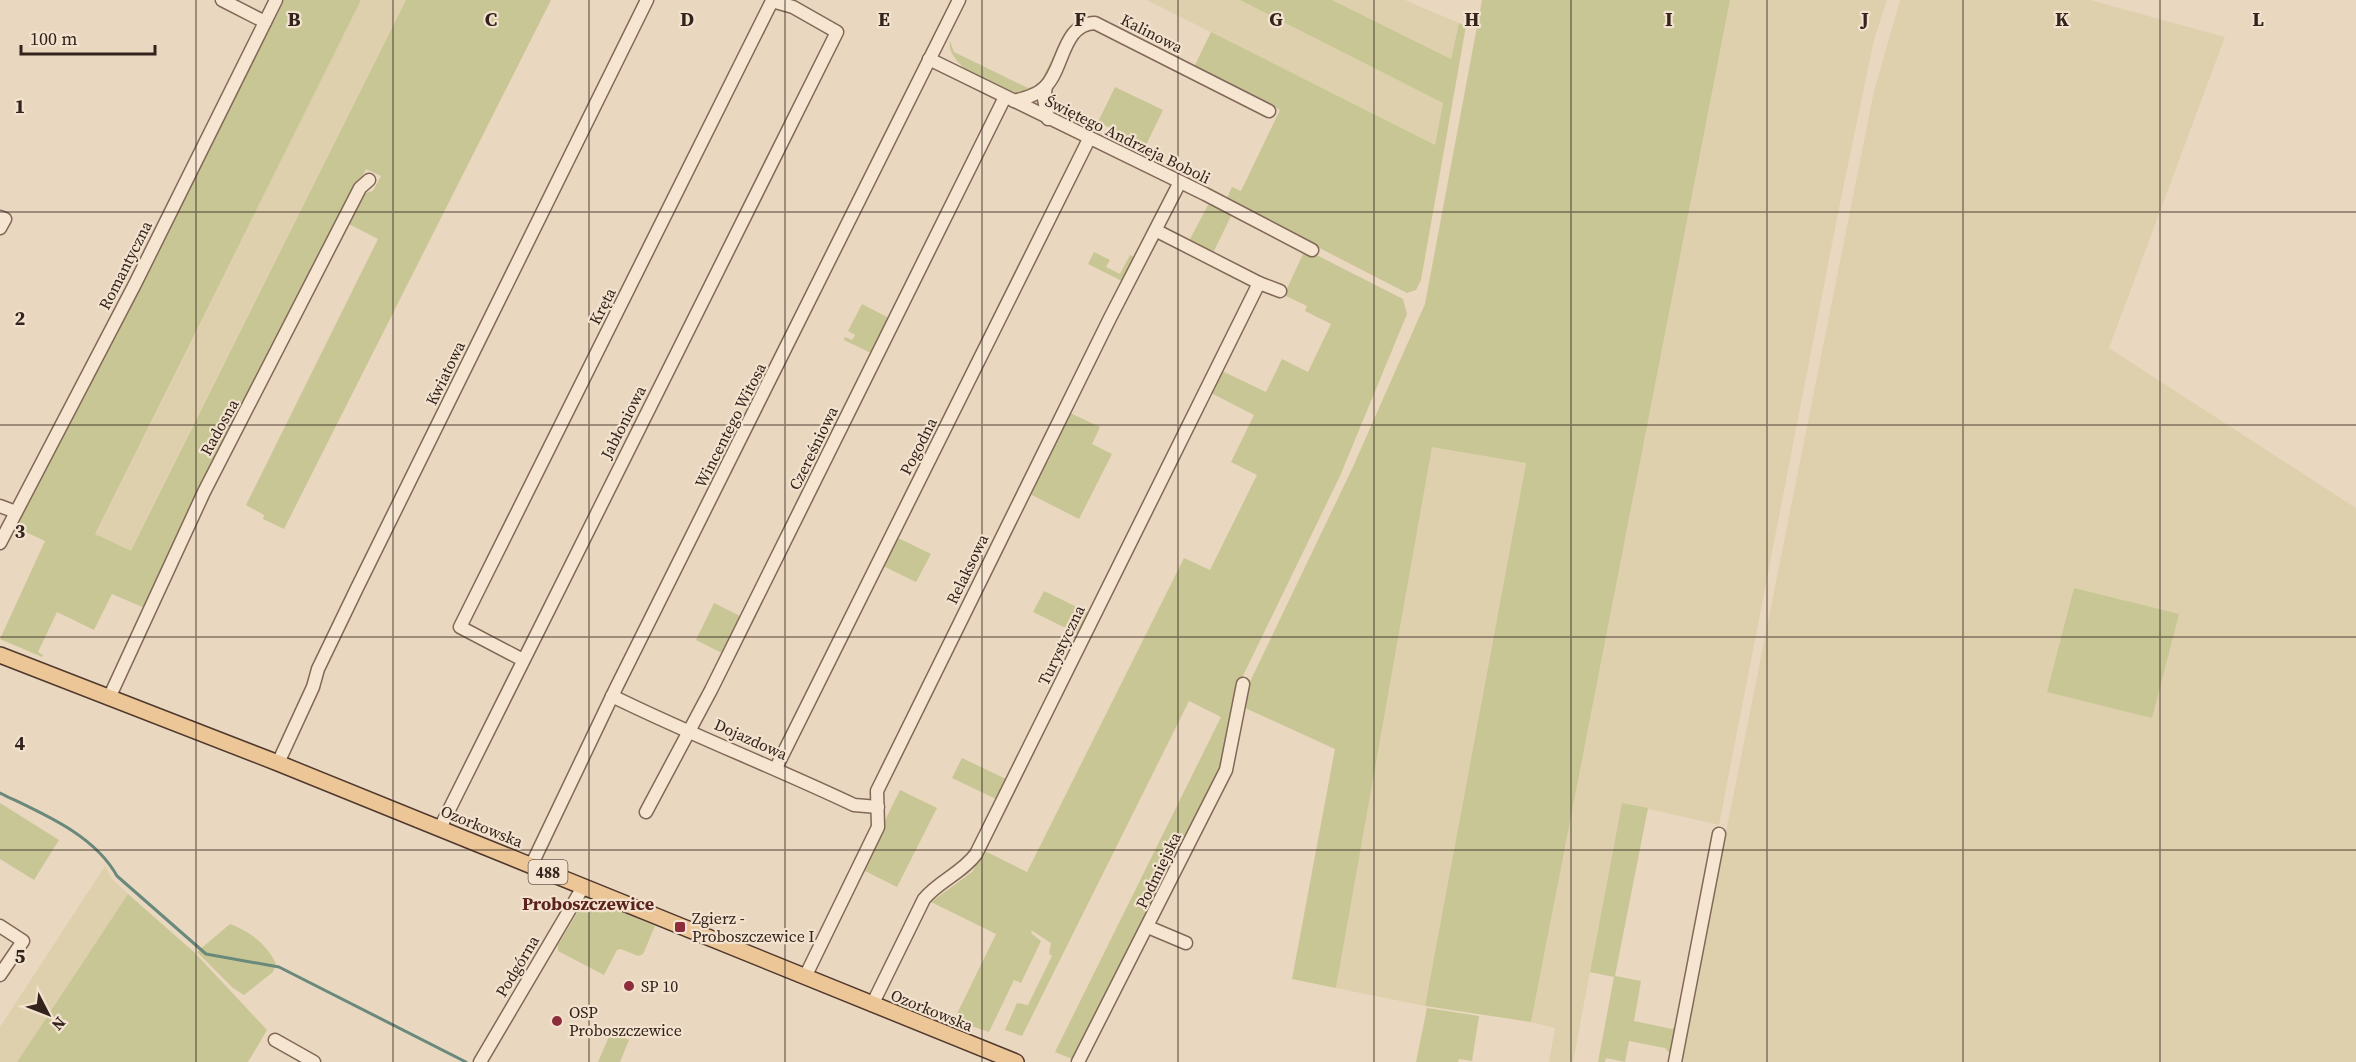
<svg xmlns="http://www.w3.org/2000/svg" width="2356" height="1062" font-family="'Source Serif 4',serif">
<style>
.farmland{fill:#dfd0ad}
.green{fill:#c7c694}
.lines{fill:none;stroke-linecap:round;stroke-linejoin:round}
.stream{stroke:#6a897d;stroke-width:3}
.minor-casing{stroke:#826858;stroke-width:15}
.major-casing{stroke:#4f382d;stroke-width:18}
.minor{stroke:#f6e6d1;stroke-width:12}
.major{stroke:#edc697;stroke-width:15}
.grid{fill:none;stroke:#32231c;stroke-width:1.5;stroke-opacity:0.55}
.poi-dot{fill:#8d2c3b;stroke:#f2e2ce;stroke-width:2}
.labels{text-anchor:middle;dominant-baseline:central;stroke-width:4.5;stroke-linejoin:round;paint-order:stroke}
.shield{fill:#f2e2ce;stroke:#6c5c51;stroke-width:1.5}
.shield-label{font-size:15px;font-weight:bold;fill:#32231c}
.street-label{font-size:16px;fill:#32231c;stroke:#f2e2ce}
.poi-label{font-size:16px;fill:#32231c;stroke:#f2e2ce;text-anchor:start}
.neighbourhood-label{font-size:18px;font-weight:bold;fill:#5c221e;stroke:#f2e2ce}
.grid-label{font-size:20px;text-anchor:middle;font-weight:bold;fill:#32231c;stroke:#f2e2ce;stroke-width:4.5;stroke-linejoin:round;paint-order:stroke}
</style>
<rect width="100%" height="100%" fill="#ead7bf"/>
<!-- farmland -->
<g class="farmland">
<polygon points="361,0 406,0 132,552 95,534"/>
<polygon points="1147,0 1240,0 1443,103 1435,145"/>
<polygon points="1332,0 1405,0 1459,23 1451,59"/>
<polygon points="1730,0 1887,0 1874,40 1840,203 1719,825 1622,803 1573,1062 1549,1062 1555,1028 1531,1022"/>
<polygon points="1900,0 2090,0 2225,37 2109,348 2356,508 2356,1062 1680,1062 1874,91"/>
<polygon points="1432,446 1526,463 1425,1006 1336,988"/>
<polygon points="105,866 112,879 128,894 17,1062 0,1062 0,1027"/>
</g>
<!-- green -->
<g class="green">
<polygon points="282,0 361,0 95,534 131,551 406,0 551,0 284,529 263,519 264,515 246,505 378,239 347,223 363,194 373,191 381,176 366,169 247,404 217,453 145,608 112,594 94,630 57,612 38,652 43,655 42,657 0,639 45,541 13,526 28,503"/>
<polygon points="1240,0 1332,0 1451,59 1459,23 1466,26 1421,280 1416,290 1407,293 1226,200 1232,187 1241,191 1280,110 1194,67 1211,32 1435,145 1443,103"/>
<polygon points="1482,0 1730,0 1531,1022 1425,1006 1526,463 1432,447 1336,988 1292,979 1335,749 1243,707 1248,686 1352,469 1425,304"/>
<path d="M 1067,29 C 1069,35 1061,50 1057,58 C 1053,66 1047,80 1040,86 C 1034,91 1021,95 1013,94 C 994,91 945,63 950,41 L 954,52 L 1028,88 L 1039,85 Z"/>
<polygon points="1115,87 1163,110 1146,145 1098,122"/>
<polygon points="1214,203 1403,299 1407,314 1340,476 1240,682 1230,718 1220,769 1072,1059 1055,1052 1221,717 1189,701 1022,1036 1005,1030 1017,1003 1028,1005 1052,956 1049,954 1051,943 1031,930 1032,934 1041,941 1021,983 1014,980 989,1032 954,1020 996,934 931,902 972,872 985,851 1027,872 1184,558 1210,570 1257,475 1231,462 1254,415 1211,393 1222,371 1266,392 1282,359 1308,372 1331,324 1305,311 1307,306 1284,295 1304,252 1231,216 1213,253 1189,241 1208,205"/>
<polygon points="1094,252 1110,260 1106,267 1120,274 1130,255 1136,258 1124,282 1088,264"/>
<polygon points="862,304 889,318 871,353 844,340 845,337 852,340 855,335 848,331"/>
<polygon points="1070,413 1100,427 1092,444 1112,454 1079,519 1030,494"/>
<polygon points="896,537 931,554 916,582 881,565"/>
<polygon points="2074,588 2179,614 2152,718 2047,692"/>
<polygon points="1044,591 1089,613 1078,634 1033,612"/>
<polygon points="714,603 740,616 722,653 696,640"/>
<polygon points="962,758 1006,779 996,799 952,778"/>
<polygon points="900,790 937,808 897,887 861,869"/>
<polygon points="0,803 59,840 34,880 0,859"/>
<polygon points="1622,803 1648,808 1615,976 1641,981 1634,1021 1672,1029 1680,1021 1673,1057 1665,1048 1629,1041 1625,1062 1606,1058 1605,1062 1598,1062 1614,977 1590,972"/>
<polygon points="128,894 195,953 267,1030 248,1062 17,1062"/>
<polygon points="587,897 655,926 643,954 638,956 621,949 617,950 604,975 558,951 558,945"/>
<path d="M 230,924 C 249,931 267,944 276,964 L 273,972 L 244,995 L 233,988 L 197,952 Z"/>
<polygon points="1427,1008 1479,1016 1472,1061 1459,1059 1458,1062 1416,1062"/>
<polygon points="611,1032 629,1040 620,1062 598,1062"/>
</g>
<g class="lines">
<!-- stream -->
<path class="stream" d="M 0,793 C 41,813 94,834 117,876 L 206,954 L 279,967 L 466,1062"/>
<!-- minor casing -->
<g class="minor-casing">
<g id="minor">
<polyline points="222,0 265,22"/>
<polyline points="929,59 1205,194 1312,250"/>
<polyline points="1046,86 1044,99 1048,119"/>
<path d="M 1014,101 C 1025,98 1037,95 1045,87 C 1064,69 1062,24 1095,23 L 1269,111"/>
<polyline points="0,217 5,219 0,228"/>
<polyline points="1157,231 1259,283 1280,291"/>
<polyline points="0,506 16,512"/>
<polyline points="0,543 135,284 276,0"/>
<path d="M 612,696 C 691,735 774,767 854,805 L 878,807"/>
<polyline points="109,698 204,492 360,188 369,180"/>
<polyline points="278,763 313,687 318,669 357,588 647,0"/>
<polyline points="776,768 1089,139"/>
<polyline points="646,812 711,690 1005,97"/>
<polyline points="440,828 837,32 793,7 772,1 460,627 523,660"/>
<polyline points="531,866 616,688 959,0"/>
<polyline points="0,926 23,941 0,975"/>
<polyline points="1148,927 1186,943"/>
<polyline points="805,977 878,827 877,791 1110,318 1180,182"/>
<path d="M 872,1005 L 924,899 C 939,881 962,873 976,854 L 1259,283"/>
<polyline points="275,1040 314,1062"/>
<polyline points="480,1062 583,887"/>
<polyline points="1078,1062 1226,770 1243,684"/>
<polyline points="1675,1062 1719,834"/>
</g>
</g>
<!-- major casing -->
<g class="major-casing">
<polyline id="major" points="0,655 278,763 1016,1062"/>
</g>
<!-- minor -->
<use href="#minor" class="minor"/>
<!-- major -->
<use href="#major" class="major"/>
</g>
<!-- grid -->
<path class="grid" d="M 196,0 L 196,1062M 393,0 L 393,1062M 589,0 L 589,1062M 785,0 L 785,1062M 982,0 L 982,1062M 1178,0 L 1178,1062M 1374,0 L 1374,1062M 1571,0 L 1571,1062M 1767,0 L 1767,1062M 1963,0 L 1963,1062M 2160,0 L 2160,1062M 0,212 L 2356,212M 0,425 L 2356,425M 0,637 L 2356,637M 0,850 L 2356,850"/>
<!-- markers -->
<g class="poi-dot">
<rect x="674" y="921" width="12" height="12" rx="3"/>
<circle cx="629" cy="986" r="6"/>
<circle cx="557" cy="1021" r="6"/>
</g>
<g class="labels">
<!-- shield labels -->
<rect class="shield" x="528.5" y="860" width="39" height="24" rx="4.5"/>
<g class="shield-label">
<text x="548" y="872">488</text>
</g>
<!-- street labels -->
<g class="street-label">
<text transform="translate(1152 33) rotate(27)">Kalinowa</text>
<text transform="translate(1128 139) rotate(26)">Świętego Andrzeja Boboli</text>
<text transform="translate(125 265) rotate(-63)">Romantyczna</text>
<text transform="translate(602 306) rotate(-63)">Kręta</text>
<text transform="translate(445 373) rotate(-64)">Kwiatowa</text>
<text transform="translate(623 422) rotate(-63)">Jabłoniowa</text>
<text transform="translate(730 425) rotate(-63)">Wincentego Witosa</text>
<text transform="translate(219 427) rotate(-61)">Radosna</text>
<text transform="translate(918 446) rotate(-63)">Pogodna</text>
<text transform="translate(813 448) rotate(-64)">Czereśniowa</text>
<text transform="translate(967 569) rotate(-64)">Relaksowa</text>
<text transform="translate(1061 645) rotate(-64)">Turystyczna</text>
<text transform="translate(751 739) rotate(24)">Dojazdowa</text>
<text transform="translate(482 826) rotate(22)">Ozorkowska</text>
<text transform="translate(1158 870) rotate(-64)">Podmiejska</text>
<text transform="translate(517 966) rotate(-59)">Podgórna</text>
<text transform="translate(932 1010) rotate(22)">Ozorkowska</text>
</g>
<!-- poi labels -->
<g class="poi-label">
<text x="692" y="918">Zgierz -<tspan x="692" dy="18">Proboszczewice I</tspan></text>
<text x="641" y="986">SP 10</text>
<text x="569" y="1012">OSP<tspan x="569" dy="18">Proboszczewice</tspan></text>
</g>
<!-- neighbourhood labels -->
<g class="neighbourhood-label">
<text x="588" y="903">Proboszczewice</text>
</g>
</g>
<g class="grid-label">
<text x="294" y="26">B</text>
<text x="491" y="26">C</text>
<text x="687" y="26">D</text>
<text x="884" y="26">E</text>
<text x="1080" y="26">F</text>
<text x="1276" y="26">G</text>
<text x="1472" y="26">H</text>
<text x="1669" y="26">I</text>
<text x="1865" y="26">J</text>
<text x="2062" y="26">K</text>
<text x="2258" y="26">L</text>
<text x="20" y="113">1</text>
<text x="20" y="325">2</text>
<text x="20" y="538">3</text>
<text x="20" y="750">4</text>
<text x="20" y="963">5</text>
</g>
<!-- north arrow -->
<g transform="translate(48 1014) rotate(132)" stroke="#f2e2ce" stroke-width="4.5" paint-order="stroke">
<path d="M0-4.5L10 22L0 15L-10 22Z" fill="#32231c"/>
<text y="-9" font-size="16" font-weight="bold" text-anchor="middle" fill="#32231c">N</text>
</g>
<!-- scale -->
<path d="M21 45v9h134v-9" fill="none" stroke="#32231c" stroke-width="3"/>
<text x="30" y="45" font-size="18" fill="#32231c" stroke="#f2e2ce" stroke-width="4.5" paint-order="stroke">100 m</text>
</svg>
